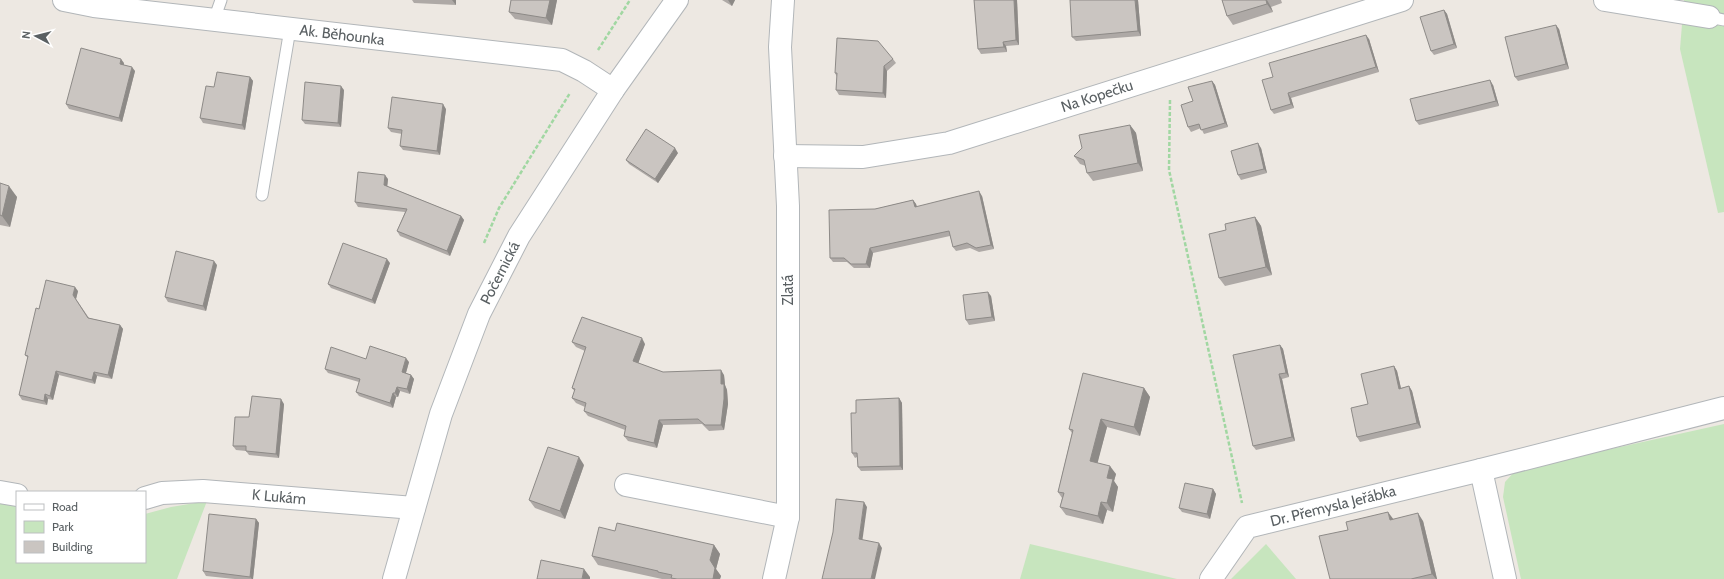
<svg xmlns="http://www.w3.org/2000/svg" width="1724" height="579" font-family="Cabin,sans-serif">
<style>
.green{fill:#c7e5be}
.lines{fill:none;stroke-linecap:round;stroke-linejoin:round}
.service-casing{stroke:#b2b6b9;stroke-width:13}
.minor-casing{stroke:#b2b6b9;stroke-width:24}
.tertiary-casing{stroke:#b2b6b9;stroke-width:24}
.path{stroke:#a1d7a2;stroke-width:2.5;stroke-dasharray:4 2;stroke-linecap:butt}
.service{stroke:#fff;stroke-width:11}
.minor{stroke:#fff;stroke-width:22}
.tertiary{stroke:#fff;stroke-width:22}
.wall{fill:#aea9a6}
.shaded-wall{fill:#8d8a87}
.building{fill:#cac5c1;stroke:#8d8a87}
.labels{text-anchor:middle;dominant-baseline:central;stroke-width:4;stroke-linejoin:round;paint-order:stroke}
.street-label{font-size:15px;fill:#5a6063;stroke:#fff}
</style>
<rect width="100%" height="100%" fill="#ede8e2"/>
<!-- green -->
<g class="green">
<polygon points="1684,0 1724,0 1724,212 1718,213 1680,49"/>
<polygon points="1724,424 1724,579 1521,579 1503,497 1505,482 1516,470"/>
<polygon points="207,501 177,579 0,579 0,502 17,506 17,562 145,562 145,514 171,507"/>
<polygon points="1030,544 1177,579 1020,579"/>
<polygon points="1266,544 1296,579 1231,579"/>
</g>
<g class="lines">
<!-- service casing -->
<g class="service-casing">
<g id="service">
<polyline points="1709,17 1724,20"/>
<polyline points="214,20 221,0"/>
<polyline points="262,195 290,29"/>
</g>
</g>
<!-- minor casing -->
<g class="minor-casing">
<g id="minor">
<polyline points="64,0 94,6 562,60 584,71 613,90"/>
<polyline points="1605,0 1709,17"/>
<polyline points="785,156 863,157 949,143 1402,0"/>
<polyline points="1481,470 1724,408"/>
<polyline points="626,485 788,517"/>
<polyline points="0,492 17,495"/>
<polyline points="145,498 162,493 203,491 414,508"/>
<polyline points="774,579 788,517 788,206 780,47 783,0"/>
<polyline points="1211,579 1247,527 1481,470 1505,579"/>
</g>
</g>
<!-- tertiary casing -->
<g class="tertiary-casing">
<polyline id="tertiary" points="394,579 441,414 479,314 519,236 613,90 677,0"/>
</g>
<!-- path -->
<g class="path">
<polyline points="598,50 630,0"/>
<polyline points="1170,100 1169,170 1242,503"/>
<polyline points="484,243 499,208 570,93"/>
</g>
<!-- service -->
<use href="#service" class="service"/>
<!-- minor -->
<use href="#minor" class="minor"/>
<!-- tertiary -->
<use href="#tertiary" class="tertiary"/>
</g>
<!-- wall -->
<g class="wall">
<polygon points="412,0 456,0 456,5 414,3"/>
<polygon points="511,0 557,0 552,25 515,19 509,12"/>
<polygon points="722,0 735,0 732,6"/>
<polygon points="974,0 1017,0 1019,45 1006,46 1007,52 981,54 978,49"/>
<polygon points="1138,0 1141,36 1076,41 1072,37"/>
<polygon points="1222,0 1281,0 1282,3 1271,7 1273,12 1233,25 1227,16"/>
<polygon points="1444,10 1447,14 1457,48 1434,55 1431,51"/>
<polygon points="1559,29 1569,69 1518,81 1515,77"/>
<polygon points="1369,39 1379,72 1291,98 1294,108 1274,114 1271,110 1273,77"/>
<polygon points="893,59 896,63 887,71 886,98 839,95 836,90 837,77 835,73"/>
<polygon points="124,63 124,65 135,71 122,122 69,109 66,104"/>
<polygon points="250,77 253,81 245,130 203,123 200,118 214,87"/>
<polygon points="1212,81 1215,85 1228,127 1204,134 1201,128 1191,132 1188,127 1193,101"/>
<polygon points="1493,85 1499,106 1419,125 1416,121"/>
<polygon points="344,90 341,127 305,124 302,120"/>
<polygon points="446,109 440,155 403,150 400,146 402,134 391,132 388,128"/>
<polygon points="1130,125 1136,133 1143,171 1093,181 1087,173 1086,166 1080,164 1074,156"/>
<polygon points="1261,148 1267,173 1241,180 1238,175"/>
<polygon points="678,153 658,183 629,164 626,160"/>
<polygon points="388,179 387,186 461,216 464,220 450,256 400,236 397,231 405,212 358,207 355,202"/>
<polygon points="0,183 17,197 10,227 0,225"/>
<polygon points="982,196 994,249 979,252 970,248 956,251 953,247 950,236 873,253 870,268 854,268 847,262 833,262 830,258 875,209 913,200 916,204 917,207"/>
<polygon points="1255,217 1261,226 1272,275 1225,286 1219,278 1226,230"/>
<polygon points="390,263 375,304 331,288 328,284"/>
<polygon points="217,265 206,311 168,302 165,297"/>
<polygon points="78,291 76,299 89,318 120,325 123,329 112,379 97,376 95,384 59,375 53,400 48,399 47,405 22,400 19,395 28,358 25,355 39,309"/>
<polygon points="991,296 995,321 969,325 966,320"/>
<polygon points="572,342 645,344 638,363 663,372 724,375 725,385 727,390 728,404 724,430 709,431 702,424 663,425 657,448 628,441 624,436 625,430 588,416 584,411 585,407 576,403 572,398 575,392 572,388 585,351 576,347"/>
<polygon points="1280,345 1283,349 1289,377 1282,379 1295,441 1256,450 1253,446"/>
<polygon points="366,359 409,362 406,373 411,375 414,379 410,394 400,391 398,397 396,397 393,408 359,396 356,392 359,382 328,373 325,369"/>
<polygon points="1394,366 1397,371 1401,388 1409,386 1412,391 1421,428 1360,442 1357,437 1368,404"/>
<polygon points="1144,388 1150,397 1140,436 1107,427 1097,463 1116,474 1114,481 1118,487 1113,512 1107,510 1103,524 1066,515 1060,507 1062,498 1058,492 1072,433 1069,429"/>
<polygon points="899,398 902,403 903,470 861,471 858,467 857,457 855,458 852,453 856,413"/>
<polygon points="284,404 279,458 249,455 246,451 236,450 233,446"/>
<polygon points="584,465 565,519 535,508 529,500"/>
<polygon points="1213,489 1216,494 1210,519 1182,512 1179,508"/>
<polygon points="256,519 259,523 253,579 235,579 206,576 203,571"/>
<polygon points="1393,519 1423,521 1437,579 1330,579"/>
<polygon points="615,531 714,545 720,554 716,569 721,576 720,579 662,579 598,565 592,556"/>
</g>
<!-- shaded-wall -->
<g class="shaded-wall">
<polygon points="452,0 456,0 456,5"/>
<polygon points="550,0 557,0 552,25 546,18"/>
<polygon points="728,0 735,0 732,6"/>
<polygon points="1014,0 1017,0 1019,45 1016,40"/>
<polygon points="1135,0 1138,0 1141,36 1138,31"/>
<polygon points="1266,0 1267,0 1271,7 1273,12 1267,4"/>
<polygon points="1444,10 1447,14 1457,48 1454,44"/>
<polygon points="1556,25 1559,29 1569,69 1566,64"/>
<polygon points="1366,35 1369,39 1379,72 1376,67"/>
<polygon points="1003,42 1006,46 1007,52 1004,47"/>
<polygon points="121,59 124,63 123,68 120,64"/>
<polygon points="884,66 887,71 886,98 883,93"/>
<polygon points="132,67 135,71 122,122 119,118"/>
<polygon points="250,77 253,81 245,130 242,125"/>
<polygon points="1490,80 1493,85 1499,106 1496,101"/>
<polygon points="1212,81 1215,85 1228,127 1225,123"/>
<polygon points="341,86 344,90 341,127 338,123"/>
<polygon points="1288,93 1291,98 1294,108 1291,104"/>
<polygon points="443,104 446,109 440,155 437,151"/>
<polygon points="1130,125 1136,133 1143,171 1138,163"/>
<polygon points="1258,143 1261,148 1267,173 1264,169"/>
<polygon points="675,148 678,153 658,183 655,179"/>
<polygon points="385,175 388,179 387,189 384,185"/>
<polygon points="9,186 17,197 10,227 2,216"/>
<polygon points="979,191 982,196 994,249 991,245"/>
<polygon points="913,200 916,204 918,211 915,207"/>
<polygon points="461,216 464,220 450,256 447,251"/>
<polygon points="1255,217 1261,226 1272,275 1266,267"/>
<polygon points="870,248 873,253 870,268 866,264"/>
<polygon points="387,259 390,263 375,304 372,300"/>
<polygon points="214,261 217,265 206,311 203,306"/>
<polygon points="75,287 78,291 76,299 73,295"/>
<polygon points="988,292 991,296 995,321 992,317"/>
<polygon points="120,325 123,329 112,379 108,375"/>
<polygon points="642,338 645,344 637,367 633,361"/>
<polygon points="1280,345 1283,349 1289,377 1286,373"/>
<polygon points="406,358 409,362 405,376 402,372"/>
<polygon points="1394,366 1397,371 1402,393 1399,389"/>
<polygon points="721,370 724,375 725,385 727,390 728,404 724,430 721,425"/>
<polygon points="56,371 59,375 53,400 50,396"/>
<polygon points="94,372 97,376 95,384 92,380"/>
<polygon points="1279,374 1282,379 1295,441 1292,437"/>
<polygon points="411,375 414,379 410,394 407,389"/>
<polygon points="1409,386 1412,391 1421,428 1417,423"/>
<polygon points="397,387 400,391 398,397 395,393"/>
<polygon points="1144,388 1150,397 1140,436 1134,427"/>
<polygon points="393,393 396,397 393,408 390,403"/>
<polygon points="45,394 48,399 47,405 44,401"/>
<polygon points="899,398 902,403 903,470 900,466"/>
<polygon points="281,399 284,404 279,458 276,454"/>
<polygon points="1101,419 1107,427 1096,469 1090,461"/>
<polygon points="659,420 663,425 657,448 654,443"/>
<polygon points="579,457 584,465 565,519 560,511"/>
<polygon points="1110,466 1116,474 1114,481 1118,487 1113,512 1107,503 1107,478"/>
<polygon points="1213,489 1216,494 1210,519 1207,514"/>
<polygon points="864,502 867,507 862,543 859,539"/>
<polygon points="1101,502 1107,510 1103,524 1098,516"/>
<polygon points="1388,512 1394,520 1390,520"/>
<polygon points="1418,513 1423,521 1437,579 1436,579 1432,574"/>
<polygon points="256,519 259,523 253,579 252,579 250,577"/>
<polygon points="879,543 882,548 875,579 871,579"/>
<polygon points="714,545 720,554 716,569 721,576 720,579 713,579 710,560"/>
<polygon points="584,569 590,577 590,579 582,579"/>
</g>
<!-- building -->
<g class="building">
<polygon points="511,0 550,0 546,18 509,12"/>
<polygon points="974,0 1014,0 1016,40 1003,42 1004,47 978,49"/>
<polygon points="1070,0 1135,0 1138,31 1072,37"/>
<polygon points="1222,0 1266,0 1267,4 1227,16"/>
<polygon points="1444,10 1454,44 1431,51 1420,17"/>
<polygon points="1556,25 1566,64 1515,77 1505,37"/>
<polygon points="1366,35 1376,67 1288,93 1291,104 1271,110 1262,80 1273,77 1269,63"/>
<polygon points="837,38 878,41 893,59 884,66 883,93 836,90 837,73 835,73"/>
<polygon points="81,48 121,59 120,64 132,67 119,118 66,104"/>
<polygon points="217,72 250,77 242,125 200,118 206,86 214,87"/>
<polygon points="1490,80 1496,101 1416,121 1410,99"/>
<polygon points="1212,81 1225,123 1201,130 1199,124 1188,127 1181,105 1193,101 1188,87"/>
<polygon points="305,82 341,86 338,123 302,120"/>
<polygon points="392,97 443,104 437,151 400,146 402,130 388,128"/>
<polygon points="1130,125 1138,163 1087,173 1084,160 1074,156 1082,148 1079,135"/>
<polygon points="646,129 675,148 655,179 626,160"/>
<polygon points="1258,143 1264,169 1238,175 1231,151"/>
<polygon points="358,172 385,175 384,185 461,216 447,251 397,231 407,209 355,202"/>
<polygon points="0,183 9,186 2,216 0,215"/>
<polygon points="979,191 991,245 976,248 967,243 953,247 949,231 870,248 866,264 851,264 844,258 830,258 829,210 875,209 913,200 915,207"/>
<polygon points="1255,217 1266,267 1219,278 1209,234 1226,230 1225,224"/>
<polygon points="343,243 387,259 372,300 328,284"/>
<polygon points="176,251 214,261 203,306 165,297"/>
<polygon points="46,280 75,287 73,295 88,318 120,325 108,375 94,372 92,380 56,371 50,396 45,394 44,401 19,395 28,356 25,355 36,308 39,309"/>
<polygon points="988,292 992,317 966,320 963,295"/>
<polygon points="582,317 642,338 633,361 663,372 721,370 721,384 724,384 724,399 721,425 705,425 698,419 659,420 654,443 624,436 626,426 584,411 586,403 572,398 575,389 572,388 586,347 572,342"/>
<polygon points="1280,345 1286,373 1279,374 1292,437 1253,446 1233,355"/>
<polygon points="370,346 406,358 402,372 411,375 407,389 397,387 395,393 393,393 390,403 356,392 360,379 325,369 331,347 366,359"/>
<polygon points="1394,366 1399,389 1409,386 1417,423 1357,437 1351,408 1368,404 1361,374"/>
<polygon points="1083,373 1144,388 1134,427 1101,419 1090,461 1110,466 1107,478 1113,479 1107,503 1101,502 1098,516 1060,507 1064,493 1058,492 1073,430 1069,429"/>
<polygon points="252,396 281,399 276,454 246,451 246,446 233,446 235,417 249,417"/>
<polygon points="899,398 900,466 858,467 857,453 852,453 851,413 856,413 856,400"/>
<polygon points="548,447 579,457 560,511 529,500"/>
<polygon points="1185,483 1213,489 1207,514 1179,508"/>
<polygon points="836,499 864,502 859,539 879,543 871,579 822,579 833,532"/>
<polygon points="1388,512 1390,520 1418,513 1432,574 1411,579 1330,579 1319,536 1348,530 1346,522"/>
<polygon points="209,514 256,519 250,577 203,571"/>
<polygon points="617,523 714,545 710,560 715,568 713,579 677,579 671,578 672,575 658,572 658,571 592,556 599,527 615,531"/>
<polygon points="541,560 584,569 582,579 537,579"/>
</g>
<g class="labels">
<!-- street labels -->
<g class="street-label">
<text transform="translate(342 35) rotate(7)">Ak. Běhounka</text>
<text transform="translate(1097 96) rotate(-18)">Na Kopečku</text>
<text transform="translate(500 273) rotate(-63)">Počernická</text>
<text transform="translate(788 290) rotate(-90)">Zlatá</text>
<text transform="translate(279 497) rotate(5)">K Lukám</text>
<text transform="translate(1333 506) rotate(-14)">Dr. Přemysla Jeřábka</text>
</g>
</g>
<!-- legend -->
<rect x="16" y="491" width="130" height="72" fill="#ffffff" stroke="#bdbfc1"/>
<rect x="24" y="504" width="20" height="6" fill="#ffffff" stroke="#bdbfc1"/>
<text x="52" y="511" font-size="12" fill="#5a6063">Road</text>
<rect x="24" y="521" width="20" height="12" fill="#c7e5be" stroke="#bdbfc1"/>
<text x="52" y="531" font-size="12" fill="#5a6063">Park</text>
<rect x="24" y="541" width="20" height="12" fill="#cac5c1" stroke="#bdbfc1"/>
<text x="52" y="551" font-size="12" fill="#5a6063">Building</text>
<!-- north arrow -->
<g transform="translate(36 36) rotate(277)" stroke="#ffffff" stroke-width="3" paint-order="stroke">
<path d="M0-3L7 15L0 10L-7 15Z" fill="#5a6063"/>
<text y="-6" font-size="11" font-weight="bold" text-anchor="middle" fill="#5a6063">N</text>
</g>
</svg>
